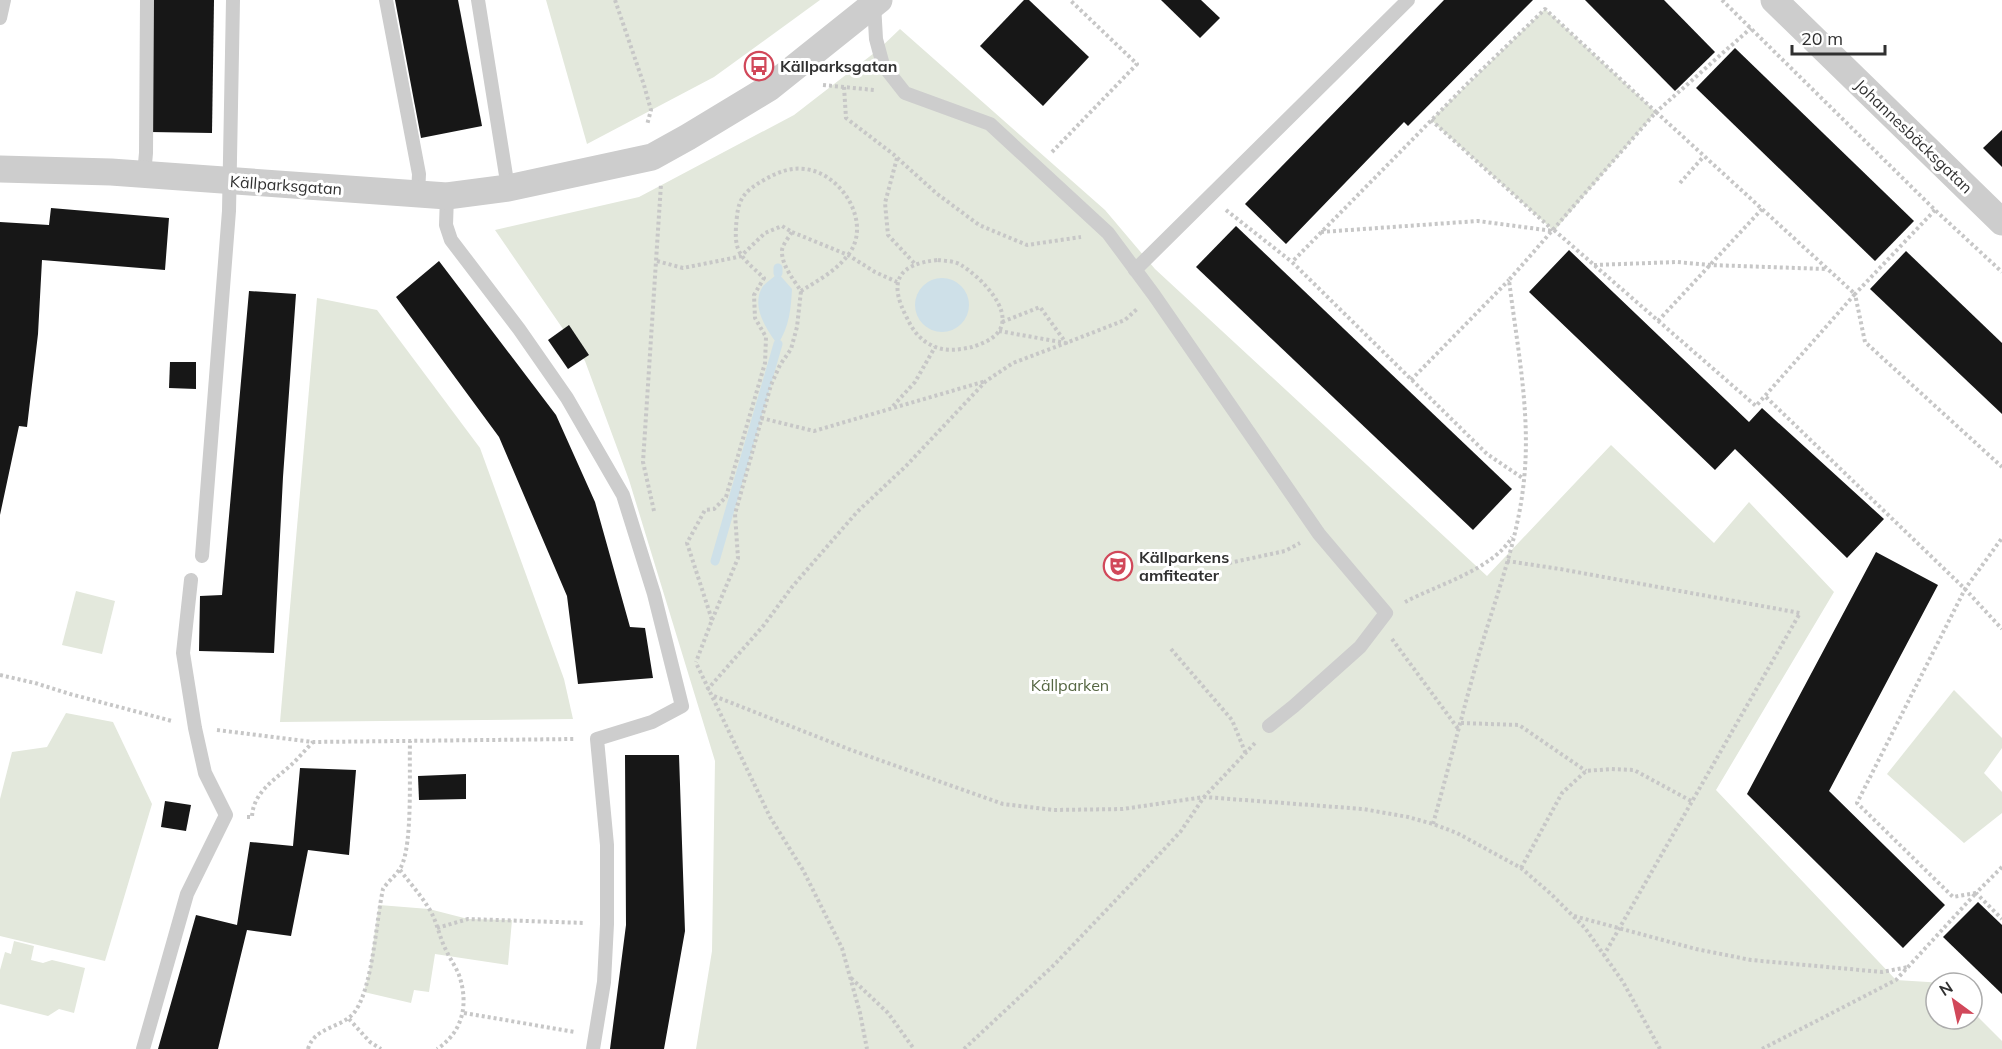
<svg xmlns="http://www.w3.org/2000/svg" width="2002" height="1049" font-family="Mulish,sans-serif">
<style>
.green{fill:#e3e8dc}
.water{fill:#cee0e8}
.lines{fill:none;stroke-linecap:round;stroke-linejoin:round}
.stream{stroke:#cee0e8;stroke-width:9}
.building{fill:#171717}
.path{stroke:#c7c7c7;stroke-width:4;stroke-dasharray:3 3;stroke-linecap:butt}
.service{stroke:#cdcdcd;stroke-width:14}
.minor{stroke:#cdcdcd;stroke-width:27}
.labels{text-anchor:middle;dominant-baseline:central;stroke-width:6;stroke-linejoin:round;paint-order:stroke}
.poi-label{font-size:16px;font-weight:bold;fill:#303030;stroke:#fff;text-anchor:start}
.street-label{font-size:16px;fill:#303030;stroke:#fff}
.park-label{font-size:16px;fill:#556642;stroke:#fff}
</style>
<rect width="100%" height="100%" fill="#fff"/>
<!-- green -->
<g class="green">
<polygon points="546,0 820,0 714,77 587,144"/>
<polygon points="1545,9 1656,112 1554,231 1431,120"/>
<polygon points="900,29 1105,210 1155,269 1487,576 1611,445 1714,543 1749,502 1834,592 1716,790 1896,980 1944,983 1936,983 1936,1019 1972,1019 1972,1011 2002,1041 2002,1049 696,1049 712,951 715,761 629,480 585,361 495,230 639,197 794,115 878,50"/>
<polygon points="317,298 377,310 480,448 564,679 573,719 280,722"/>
<polygon points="76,591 115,601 102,654 62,645"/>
<polygon points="1954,690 2002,738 2002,748 1984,773 2002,792 2002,813 1964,843 1887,774"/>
<polygon points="66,713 113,722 152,804 105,961 0,936 0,799 12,752 47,747"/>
<polygon points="379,905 429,909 468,919 512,920 508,965 435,954 429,992 414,990 411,1003 364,992 369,972"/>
<polygon points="14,941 34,946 31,960 43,963 52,960 85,968 74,1013 59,1009 48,1016 0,1004 0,970 5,952 11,954"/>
</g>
<!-- water -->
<g class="water">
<path d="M 778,273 L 792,289 C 791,309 789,327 778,344 L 775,341 C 764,325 751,305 763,286 C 767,282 774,277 778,273 Z"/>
<circle cx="942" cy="305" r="27"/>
</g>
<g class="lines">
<!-- stream -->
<g class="stream">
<polyline points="778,268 778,273"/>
<polyline points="715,561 778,344"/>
</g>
</g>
<!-- building -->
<g class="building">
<polygon points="152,0 214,0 212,133 150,132"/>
<polygon points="395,0 458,0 482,126 421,138"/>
<polygon points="1024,0 1029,0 1089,57 1043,106 980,46"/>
<polygon points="1161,0 1201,0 1220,18 1200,38"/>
<polygon points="1444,0 1533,0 1408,126 1404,122 1286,244 1245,204"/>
<polygon points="1585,0 1664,0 1715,52 1675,91"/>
<polygon points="1735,48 1914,221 1875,261 1696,88"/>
<polygon points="2002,130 2002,167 1983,148"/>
<polygon points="51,208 169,218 165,270 42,260 38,334 27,427 19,426 0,515 0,222 49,225"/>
<polygon points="1236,226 1512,489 1473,530 1196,267"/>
<polygon points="1569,250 1749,422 1762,408 1884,519 1847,558 1735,449 1715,470 1529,292"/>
<polygon points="1906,251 2002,343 2002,414 1870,289"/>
<polygon points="439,261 556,415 595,502 630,627 645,628 653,678 578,684 567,596 499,437 396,297"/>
<polygon points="249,291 296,294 283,477 274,653 199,651 200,596 222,595"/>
<polygon points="569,325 589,355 568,369 548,340"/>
<polygon points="170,362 196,362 196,389 169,388"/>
<polygon points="1876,552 1938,585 1829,791 1945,905 1903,948 1747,794"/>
<polygon points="625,755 679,755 685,931 664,1049 610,1049 626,925"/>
<polygon points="300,768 356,770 349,855 308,850 291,936 247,930 218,1049 158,1049 196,915 237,925 250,842 293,846"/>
<polygon points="466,774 466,799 419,800 418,776"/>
<polygon points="165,801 191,805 186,831 161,827"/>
<polygon points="1978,902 2002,925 2002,994 1943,937"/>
</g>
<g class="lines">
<!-- path -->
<g class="path">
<polyline points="615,0 644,85 651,110 647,125"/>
<polyline points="1722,0 1935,210 2002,272"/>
<polyline points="823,85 874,90"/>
<polyline points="844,87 846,118 893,154 936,193 979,225 1027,245 1081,237"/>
<polyline points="1655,113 1751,28"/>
<polyline points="1431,120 1553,230"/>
<polyline points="1052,152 1137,64 1070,0"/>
<polyline points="897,158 885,203 888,235 916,265"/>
<polyline points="1680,183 1704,156"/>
<polyline points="1226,210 1292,262"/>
<polyline points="1935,210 1855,294 1865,342 2002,467"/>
<polyline points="1554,230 1756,406 1855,294 1656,112"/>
<polyline points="792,232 848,255 875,272 897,282"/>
<polyline points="1321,232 1478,221 1553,231"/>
<path d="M 938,260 C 946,261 955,261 961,265 C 978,275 1014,309 999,331 C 993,340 981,344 972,347 C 959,350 943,352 931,345 C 920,340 912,329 907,318 C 888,282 897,264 938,260 Z"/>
<path d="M 657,261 L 683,268 L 733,258 L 741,256 L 765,233 L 782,226 L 792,232 C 789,237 783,244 782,250 C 781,265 794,280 801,291 C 817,281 836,271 848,255 C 873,224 842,173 805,169 C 789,167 776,173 762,181 C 746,191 739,197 737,216 C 733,252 738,254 764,278 L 754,295 L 755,318 L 766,337 L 765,363 L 726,497 L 714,509 L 705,510 L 687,543 L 712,620 L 696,662"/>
<polyline points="1594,265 1677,262 1710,265 1826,269"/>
<polyline points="1658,321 1762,209"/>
<polyline points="999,331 1066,343 1125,320 1137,309"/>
<polyline points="1411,380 1509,280"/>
<polyline points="1766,397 1965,589 2002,629"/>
<polyline points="893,406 915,382 935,347"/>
<polyline points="761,418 814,431 986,381"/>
<polyline points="654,511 643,462 661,184"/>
<polyline points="1507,561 1560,569 1800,613 1604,955"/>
<polyline points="1229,563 1285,551 1300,543"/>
<path d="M 1405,602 C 1437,585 1494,569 1512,537"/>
<polyline points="712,620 738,558 735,514 771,385 780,365 791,349 797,327 801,291"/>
<polyline points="1392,639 1459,730"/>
<polyline points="1171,649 1232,720 1246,754"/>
<polyline points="697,665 770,817 803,870 842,948 860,1013 867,1049"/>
<polyline points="0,675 35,683 70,694 172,721"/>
<polyline points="707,690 764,625 792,587 857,512 906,466 986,381 1013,363 1066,343 1040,307 1002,322"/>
<polyline points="714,696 851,750 1003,804 1054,810 1123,809 1204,797 1363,809 1408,817 1433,824 1457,833 1521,868 1551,894 1585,928 1623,982 1660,1049"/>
<polyline points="1461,723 1519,725 1586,771"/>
<polyline points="217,730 313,742 575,739"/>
<path d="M 247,817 L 252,817 C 253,793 273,781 290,766 C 298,759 305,750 313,742"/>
<path d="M 1433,824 C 1448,770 1462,715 1477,661 C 1494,601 1518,542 1524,480 C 1531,413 1517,346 1509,280 L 1656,112 L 1545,9 L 1468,83 L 1292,262 L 1487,454 L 1524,479"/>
<polyline points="2002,867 1976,893 2002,919"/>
<polyline points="1521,868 1562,793 1586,771 1611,769 1634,770 1693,802"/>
<path d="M 400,870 C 409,882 420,894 428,907 C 437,920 439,937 446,950 C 450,959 456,967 459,975 C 469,1004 463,1032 437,1049"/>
<polyline points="1976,893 1953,897 1857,803 1965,589 2002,538"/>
<polyline points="1574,916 1696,949 1751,960 1882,972 1908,967"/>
<polyline points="437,928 468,919 585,923"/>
<polyline points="851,978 888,1013 914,1049"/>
<polyline points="464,1013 575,1032"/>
<polyline points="349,1019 370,1042 381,1049"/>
<path d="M 308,1049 C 315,1025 344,1029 356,1010 C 373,984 376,921 383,889 C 388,881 396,876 401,867 C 413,844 409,771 410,741"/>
<polyline points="964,1049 1054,965 1154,860 1181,831 1204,797 1255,743"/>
<polyline points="1762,1049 1896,980 1976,893"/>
</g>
<!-- service -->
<g class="service">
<polyline points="386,0 419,174 418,194"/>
<polyline points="478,0 508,188"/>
<polyline points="874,4 876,39 883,65 905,93 990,124 1108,233 1154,295 1319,534 1386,613 1360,647 1294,706 1269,726"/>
<polyline points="0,18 4,0"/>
<polyline points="144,174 146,153 147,0"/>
<polyline points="447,196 446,225 451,240 519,329 567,398 623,495 654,594 682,706 652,722 597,739 607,845 607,924 604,982 593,1049"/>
<polyline points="1135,270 1408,0"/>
<polyline points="202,556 229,211 233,0"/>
<polyline points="143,1049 187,894 226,815 205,773 195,728 183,653 191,580"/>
</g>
<!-- minor -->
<g class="minor">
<polyline points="1774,0 2002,222"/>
<polyline points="0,169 111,172 447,196 508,188 652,157 688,137 769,88 879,0"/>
</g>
</g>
<!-- icons -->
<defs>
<g id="bus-ring" transform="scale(1.5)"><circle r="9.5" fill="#fff" stroke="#d1485a" stroke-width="1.5"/><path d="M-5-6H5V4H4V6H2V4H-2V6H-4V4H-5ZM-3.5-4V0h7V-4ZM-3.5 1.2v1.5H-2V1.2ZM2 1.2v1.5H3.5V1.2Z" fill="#d1485a"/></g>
<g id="theatre-ring" transform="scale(1.5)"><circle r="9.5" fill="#fff" stroke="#d1485a" stroke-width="1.5"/><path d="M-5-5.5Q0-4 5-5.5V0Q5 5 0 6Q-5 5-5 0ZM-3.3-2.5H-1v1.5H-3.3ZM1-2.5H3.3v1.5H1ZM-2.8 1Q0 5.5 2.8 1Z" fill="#d1485a"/></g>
</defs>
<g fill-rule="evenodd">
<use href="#bus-ring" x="759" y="66"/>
<use href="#theatre-ring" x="1118" y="566"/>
</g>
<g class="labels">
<!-- poi labels -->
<g class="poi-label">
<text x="780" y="66">Källparksgatan</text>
<text x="1139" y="557">Källparkens<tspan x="1139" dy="18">amfiteater</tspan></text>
</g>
<!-- street labels -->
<g class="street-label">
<text transform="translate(1914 136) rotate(44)">Johannesbäcksgatan</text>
<text transform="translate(286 185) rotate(4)">Källparksgatan</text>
</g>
<!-- park labels -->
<g class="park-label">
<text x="1070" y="685">Källparken</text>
</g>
</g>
<!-- north arrow -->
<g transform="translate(1954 1001) rotate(327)"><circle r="28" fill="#ffffff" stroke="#acacac" stroke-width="1.5"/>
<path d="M0-4.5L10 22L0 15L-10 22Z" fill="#d1485a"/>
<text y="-9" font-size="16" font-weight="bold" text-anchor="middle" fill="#303030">N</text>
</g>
<!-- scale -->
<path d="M1792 45v9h93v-9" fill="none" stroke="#303030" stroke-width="3"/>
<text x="1801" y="45" font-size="18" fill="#303030" stroke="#ffffff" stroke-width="4.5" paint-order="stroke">20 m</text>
</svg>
